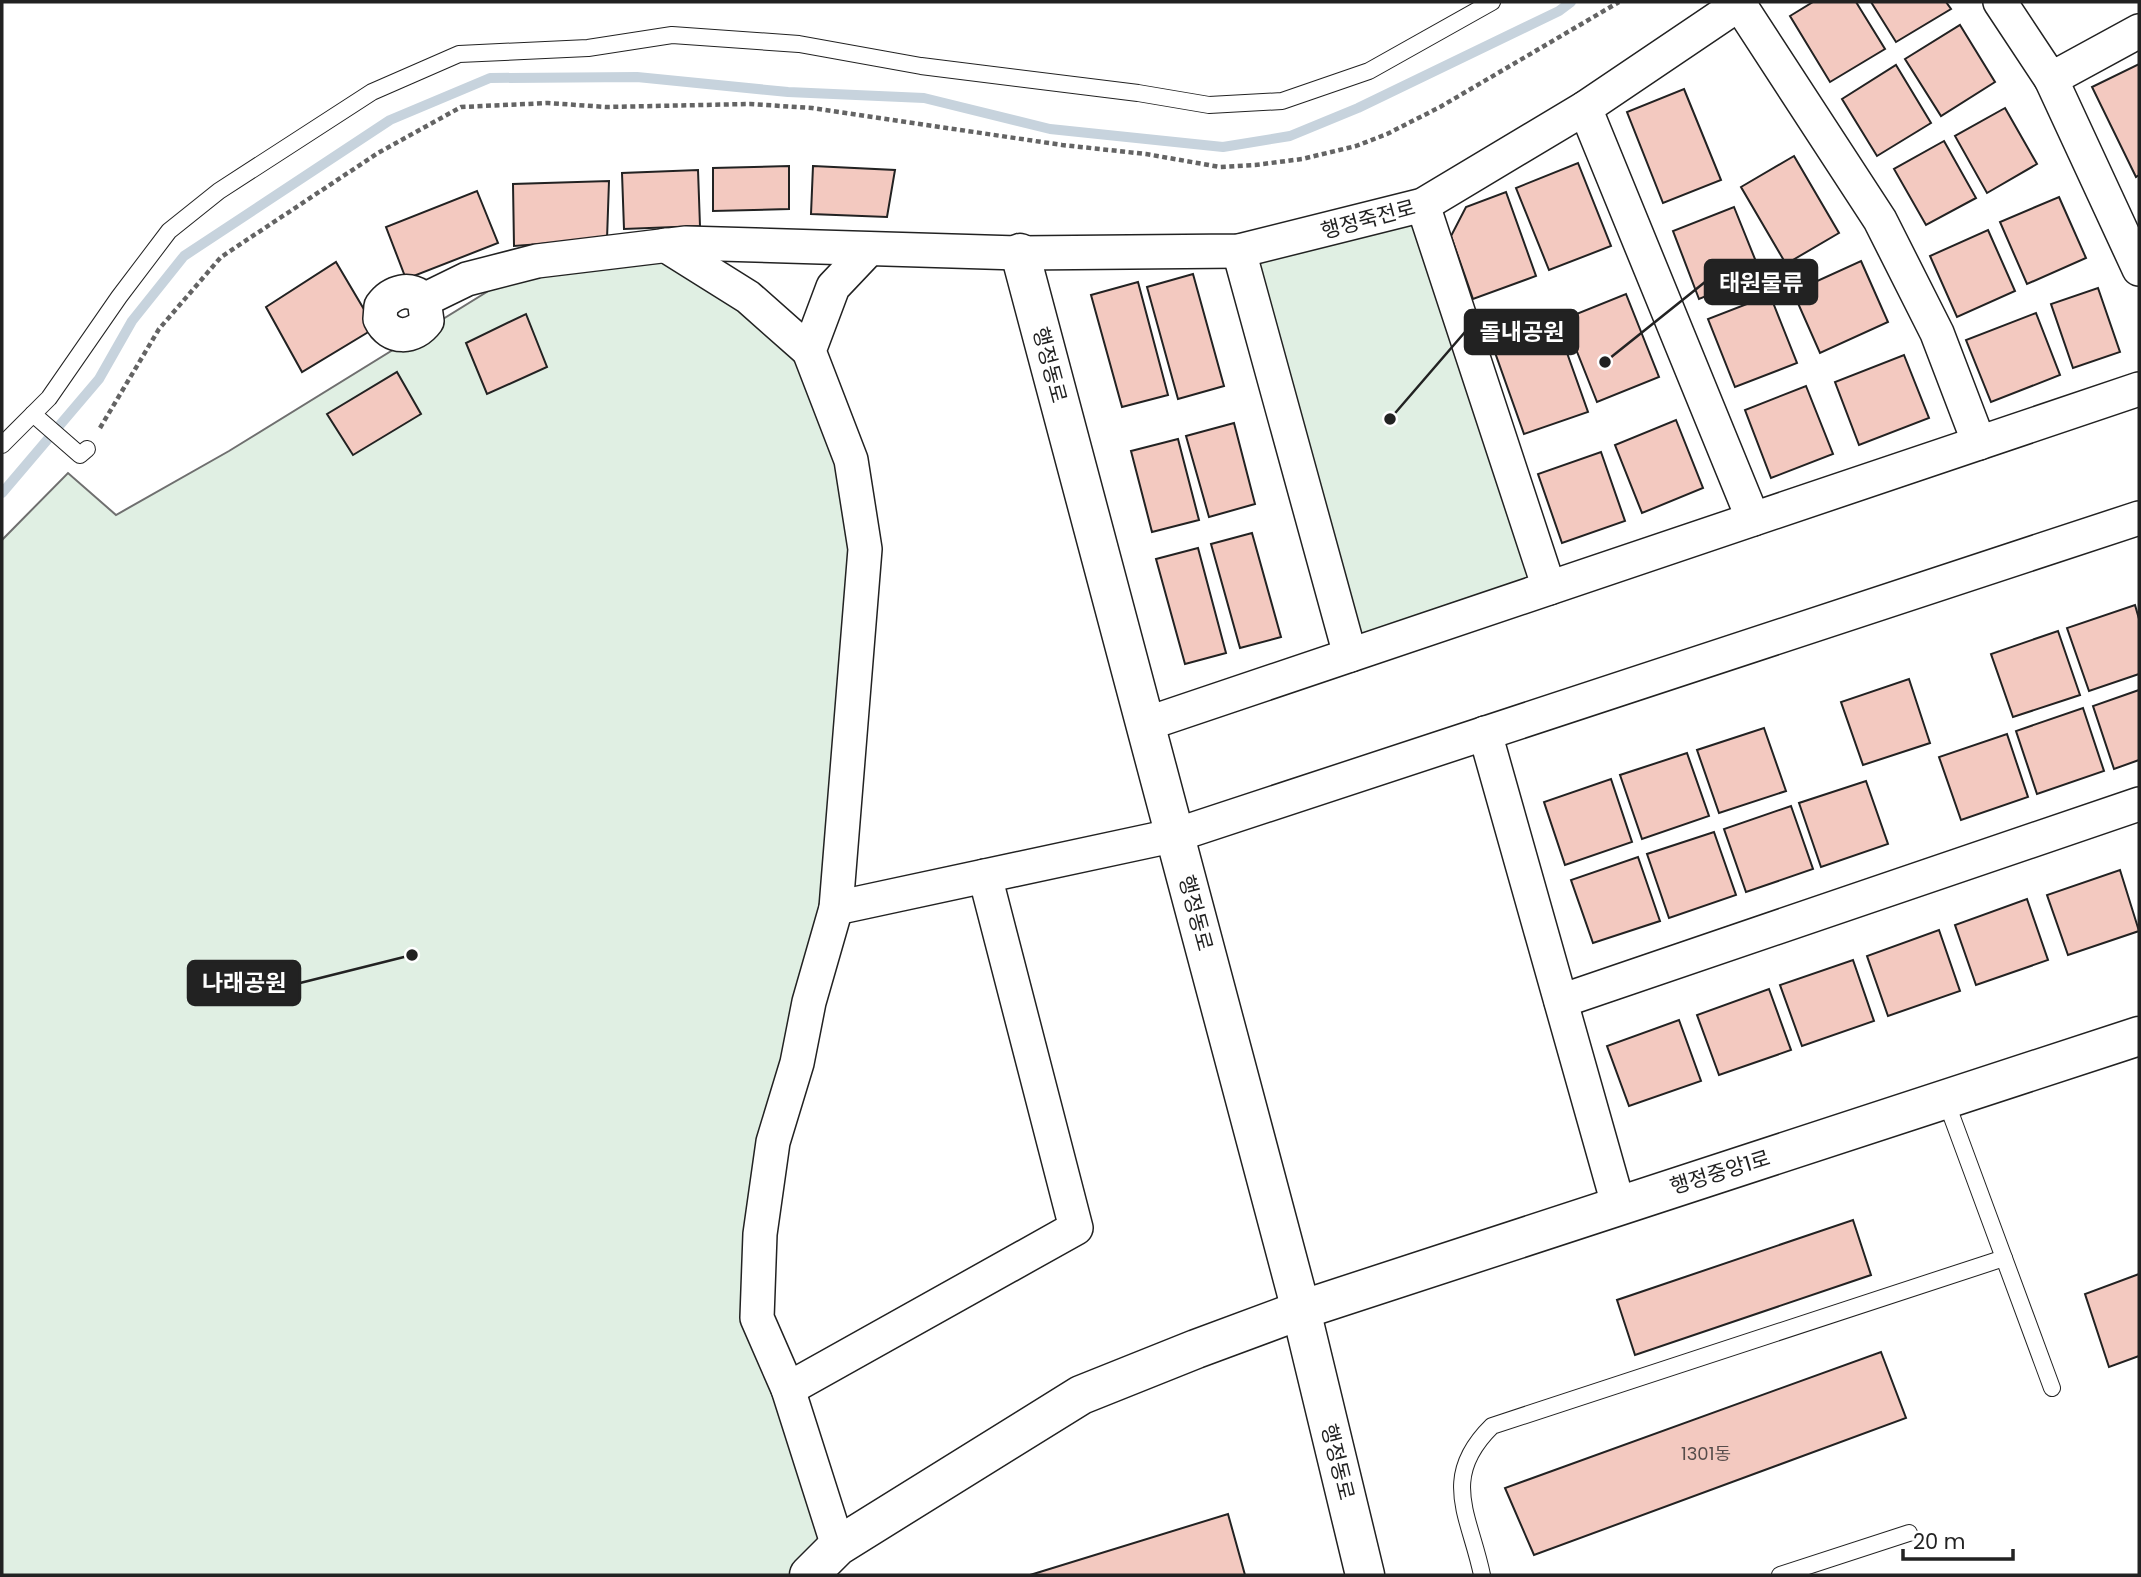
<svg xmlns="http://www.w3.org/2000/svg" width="2141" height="1577" font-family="Poppins,'Noto Sans KR',sans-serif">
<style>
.green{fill:#e0efe3;stroke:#6f6f6f;stroke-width:2}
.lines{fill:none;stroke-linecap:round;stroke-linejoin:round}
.stream{stroke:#c7d3dd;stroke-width:10}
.building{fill:#f3c9c0;stroke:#222;stroke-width:2}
.service-casing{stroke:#222;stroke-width:18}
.minor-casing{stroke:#222;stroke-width:36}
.tertiary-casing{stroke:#222;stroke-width:41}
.path{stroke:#646464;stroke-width:4.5;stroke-dasharray:5 3.5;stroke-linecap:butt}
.service{stroke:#fff;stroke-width:16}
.minor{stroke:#fff;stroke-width:33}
.tertiary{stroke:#fff;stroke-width:38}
.labels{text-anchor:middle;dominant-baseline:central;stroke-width:5;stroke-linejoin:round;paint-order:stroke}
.number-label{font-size:18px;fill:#564c4a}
.street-label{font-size:21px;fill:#222;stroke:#fff}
.leader{fill:none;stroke:#222;stroke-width:2.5}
.callout-dot{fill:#222;stroke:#fff;stroke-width:2.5}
.callout{fill:#222;stroke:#222;stroke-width:2.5}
.callout-label{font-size:23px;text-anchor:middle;font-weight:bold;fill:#fff}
</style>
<rect width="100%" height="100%" fill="#fff"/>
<!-- green -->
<g class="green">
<polygon points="1423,205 1549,588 1350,655 1239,251"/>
<polygon points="665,245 809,351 865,549 809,1002 757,1318 838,1546 809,1575 2,1575 2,540 68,473 116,515 229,451 537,261"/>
</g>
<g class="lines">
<!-- stream -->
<polyline class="stream" points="2,493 99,379 132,321 184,256 390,120 490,78 637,77 788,92 924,98 1050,129 1223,147 1290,136 1358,108 1559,11 1571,2"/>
</g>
<!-- building -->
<g class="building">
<polygon points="1813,2 1856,2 1885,49 1830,82 1790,16"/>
<polygon points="1871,2 1946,2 1951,9 1896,42"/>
<polygon points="1960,25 1995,82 1941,116 1905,59"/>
<polygon points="2139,64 2139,175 2136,177 2092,87"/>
<polygon points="1896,65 1931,123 1877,156 1842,99"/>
<polygon points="1684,89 1721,180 1663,203 1627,112"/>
<polygon points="2005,108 2037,164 1987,193 1955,136"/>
<polygon points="1944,141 1976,198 1926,225 1894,169"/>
<polygon points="1794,156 1839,233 1786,264 1741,187"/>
<polygon points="1578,163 1611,246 1549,270 1516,188"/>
<polygon points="789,166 789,209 713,211 713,168"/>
<polygon points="813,166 895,170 887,217 811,214"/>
<polygon points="698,170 700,226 624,229 622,173"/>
<polygon points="609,181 607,239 514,246 513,184"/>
<polygon points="477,191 498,243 406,279 386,227"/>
<polygon points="1506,192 1536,276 1473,299 1451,236 1466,207"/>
<polygon points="2059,197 2086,258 2027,284 2000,222"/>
<polygon points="1734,207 1761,274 1699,299 1673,231"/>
<polygon points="1988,230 2015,291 1957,317 1930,256"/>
<polygon points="1861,261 1888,322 1820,353 1793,292"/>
<polygon points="336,262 375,328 302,372 266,307"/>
<polygon points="1193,274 1224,386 1178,399 1147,287"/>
<polygon points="1138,282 1168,395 1122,407 1091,295"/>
<polygon points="2098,288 2120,352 2073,368 2051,304"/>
<polygon points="1626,294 1659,377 1597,402 1564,319"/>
<polygon points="1770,295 1797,363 1735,387 1708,319"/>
<polygon points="2036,313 2060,375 1991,402 1966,340"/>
<polygon points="526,314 547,367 487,394 466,343"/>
<polygon points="1556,322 1588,412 1524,434 1492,344"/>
<polygon points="1904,355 1929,418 1859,445 1835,382"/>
<polygon points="397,372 421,414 353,455 327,414"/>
<polygon points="1806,386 1833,454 1771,478 1745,410"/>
<polygon points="1676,420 1703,488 1642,513 1615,445"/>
<polygon points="1234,423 1255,504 1209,517 1186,436"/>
<polygon points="1178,439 1199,520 1152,532 1131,451"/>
<polygon points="1601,452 1625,521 1562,543 1538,474"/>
<polygon points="1252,533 1281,637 1240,648 1211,544"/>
<polygon points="1198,548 1226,653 1185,664 1156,559"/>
<polygon points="2135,605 2139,619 2139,674 2089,691 2067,628"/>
<polygon points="2058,631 2080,695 2013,717 1991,654"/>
<polygon points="1909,679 1930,743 1863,765 1841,702"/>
<polygon points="2139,690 2139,760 2114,769 2093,706"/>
<polygon points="2083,708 2104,771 2037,794 2016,731"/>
<polygon points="1764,728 1786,791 1719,813 1697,750"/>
<polygon points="2007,734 2028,797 1961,820 1939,757"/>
<polygon points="1687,753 1709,816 1642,839 1620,775"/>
<polygon points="1611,779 1632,842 1565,865 1544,802"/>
<polygon points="1866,781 1888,844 1821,867 1799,803"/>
<polygon points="1791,806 1813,869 1746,892 1724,829"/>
<polygon points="1714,832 1736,895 1669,918 1647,854"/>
<polygon points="1638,857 1660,921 1593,943 1571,880"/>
<polygon points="2120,870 2139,931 2068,955 2047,895"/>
<polygon points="2027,899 2048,960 1976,985 1955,925"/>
<polygon points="1939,930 1960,991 1888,1016 1867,956"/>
<polygon points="1853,960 1874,1021 1802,1046 1780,985"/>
<polygon points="1769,989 1791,1050 1719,1075 1697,1015"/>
<polygon points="1679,1020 1701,1081 1629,1106 1607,1046"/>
<polygon points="1853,1220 1871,1275 1635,1355 1617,1300"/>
<polygon points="2139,1274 2139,1356 2109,1367 2085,1294"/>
<polygon points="1881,1352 1906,1418 1534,1555 1505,1488"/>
<polygon points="1228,1514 1245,1575 1030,1575"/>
</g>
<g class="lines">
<!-- service casing -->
<g class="service-casing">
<g id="service">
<polyline points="33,414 80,455 87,449"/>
<polyline points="2,445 49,398 119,297 169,231 219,191 372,92 459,54 588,48 672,35 799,44 921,66 1138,93 1209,105 1282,101 1369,71 1492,2"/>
<polyline points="1946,1101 2052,1388"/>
<path d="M 1482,1575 C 1470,1516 1439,1478 1492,1426 L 2004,1258"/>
<polyline points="1780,1575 1909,1533"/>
</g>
</g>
<!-- minor casing -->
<g class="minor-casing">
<g id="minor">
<polyline points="1738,2 1880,220 1937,333 1979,443"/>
<polyline points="2000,2 2051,79 2139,31"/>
<polyline points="2051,79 2139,269"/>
<polyline points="1585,108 1753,519"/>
<polyline points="1423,205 1549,588"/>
<polyline points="665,245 748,297 809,351"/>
<polyline points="1239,251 1350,655"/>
<path d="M 424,300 L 427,321 C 414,339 390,340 380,319 L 381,306 C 391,292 411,285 424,300 L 467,279 L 537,261 L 686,243 L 1020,253 L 1239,251 L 1423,205 L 1585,108 L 1742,2"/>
<polyline points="1146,724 2139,389"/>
<polyline points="1485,733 1618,1204"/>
<polyline points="836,908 1176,835 2139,518"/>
<polyline points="1561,1001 2139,804"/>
<polyline points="788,1389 1076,1228 985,876"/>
<polyline points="838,1546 788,1389 757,1318 760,1234 773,1142 797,1063 809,1002 836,908 865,549 851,460 809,351 833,287 869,249"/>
</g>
</g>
<!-- tertiary casing -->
<g class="tertiary-casing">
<g id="tertiary">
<polyline points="1020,253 1301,1310 1365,1575"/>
<polyline points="809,1575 838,1546 1081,1395 1196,1349 1301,1310 2139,1036"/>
</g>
</g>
<!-- path -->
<polyline class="path" points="100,428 159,329 221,257 378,153 461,107 548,103 606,107 750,104 812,108 1062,145 1146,154 1220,167 1255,165 1302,159 1356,146 1387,134 1440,107 1619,2"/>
<!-- service -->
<use href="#service" class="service"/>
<!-- minor -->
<use href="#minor" class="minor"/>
<!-- tertiary -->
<use href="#tertiary" class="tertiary"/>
</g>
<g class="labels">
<!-- number labels -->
<g class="number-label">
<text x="1706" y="1453">1301동</text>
</g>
<!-- street labels -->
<g class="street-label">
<text transform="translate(1368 219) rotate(-15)">행정죽전로</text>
<text transform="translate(1050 365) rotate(75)">행정동로</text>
<text transform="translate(1196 913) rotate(75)">행정동로</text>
<text transform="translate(1720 1172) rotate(-17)">행정중앙1로</text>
<text transform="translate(1338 1462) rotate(76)">행정동로</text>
</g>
</g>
<!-- callouts -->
<path class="leader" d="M1605 362L1705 282M1390 419L1465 332M412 955L300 983"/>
<g class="callout-dot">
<circle cx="1605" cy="362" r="7"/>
<circle cx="1390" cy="419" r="7"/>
<circle cx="412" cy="955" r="7"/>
</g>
<g class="callout">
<rect x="1705" y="260" width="112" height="44" rx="7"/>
<rect x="1465" y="310" width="113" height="44" rx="7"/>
<rect x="188" y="961" width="112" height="44" rx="7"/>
</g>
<g class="callout-label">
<text x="1761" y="291">태원물류</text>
<text x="1522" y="340">돌내공원</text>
<text x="244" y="991">나래공원</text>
</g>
<!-- border -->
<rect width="2141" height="1577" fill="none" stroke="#222222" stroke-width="7"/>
<!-- scale -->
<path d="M1903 1549v10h110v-10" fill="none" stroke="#222222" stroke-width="3.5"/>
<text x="1913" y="1549" font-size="21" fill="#222222" stroke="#ffffff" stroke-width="5" paint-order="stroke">20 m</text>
</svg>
